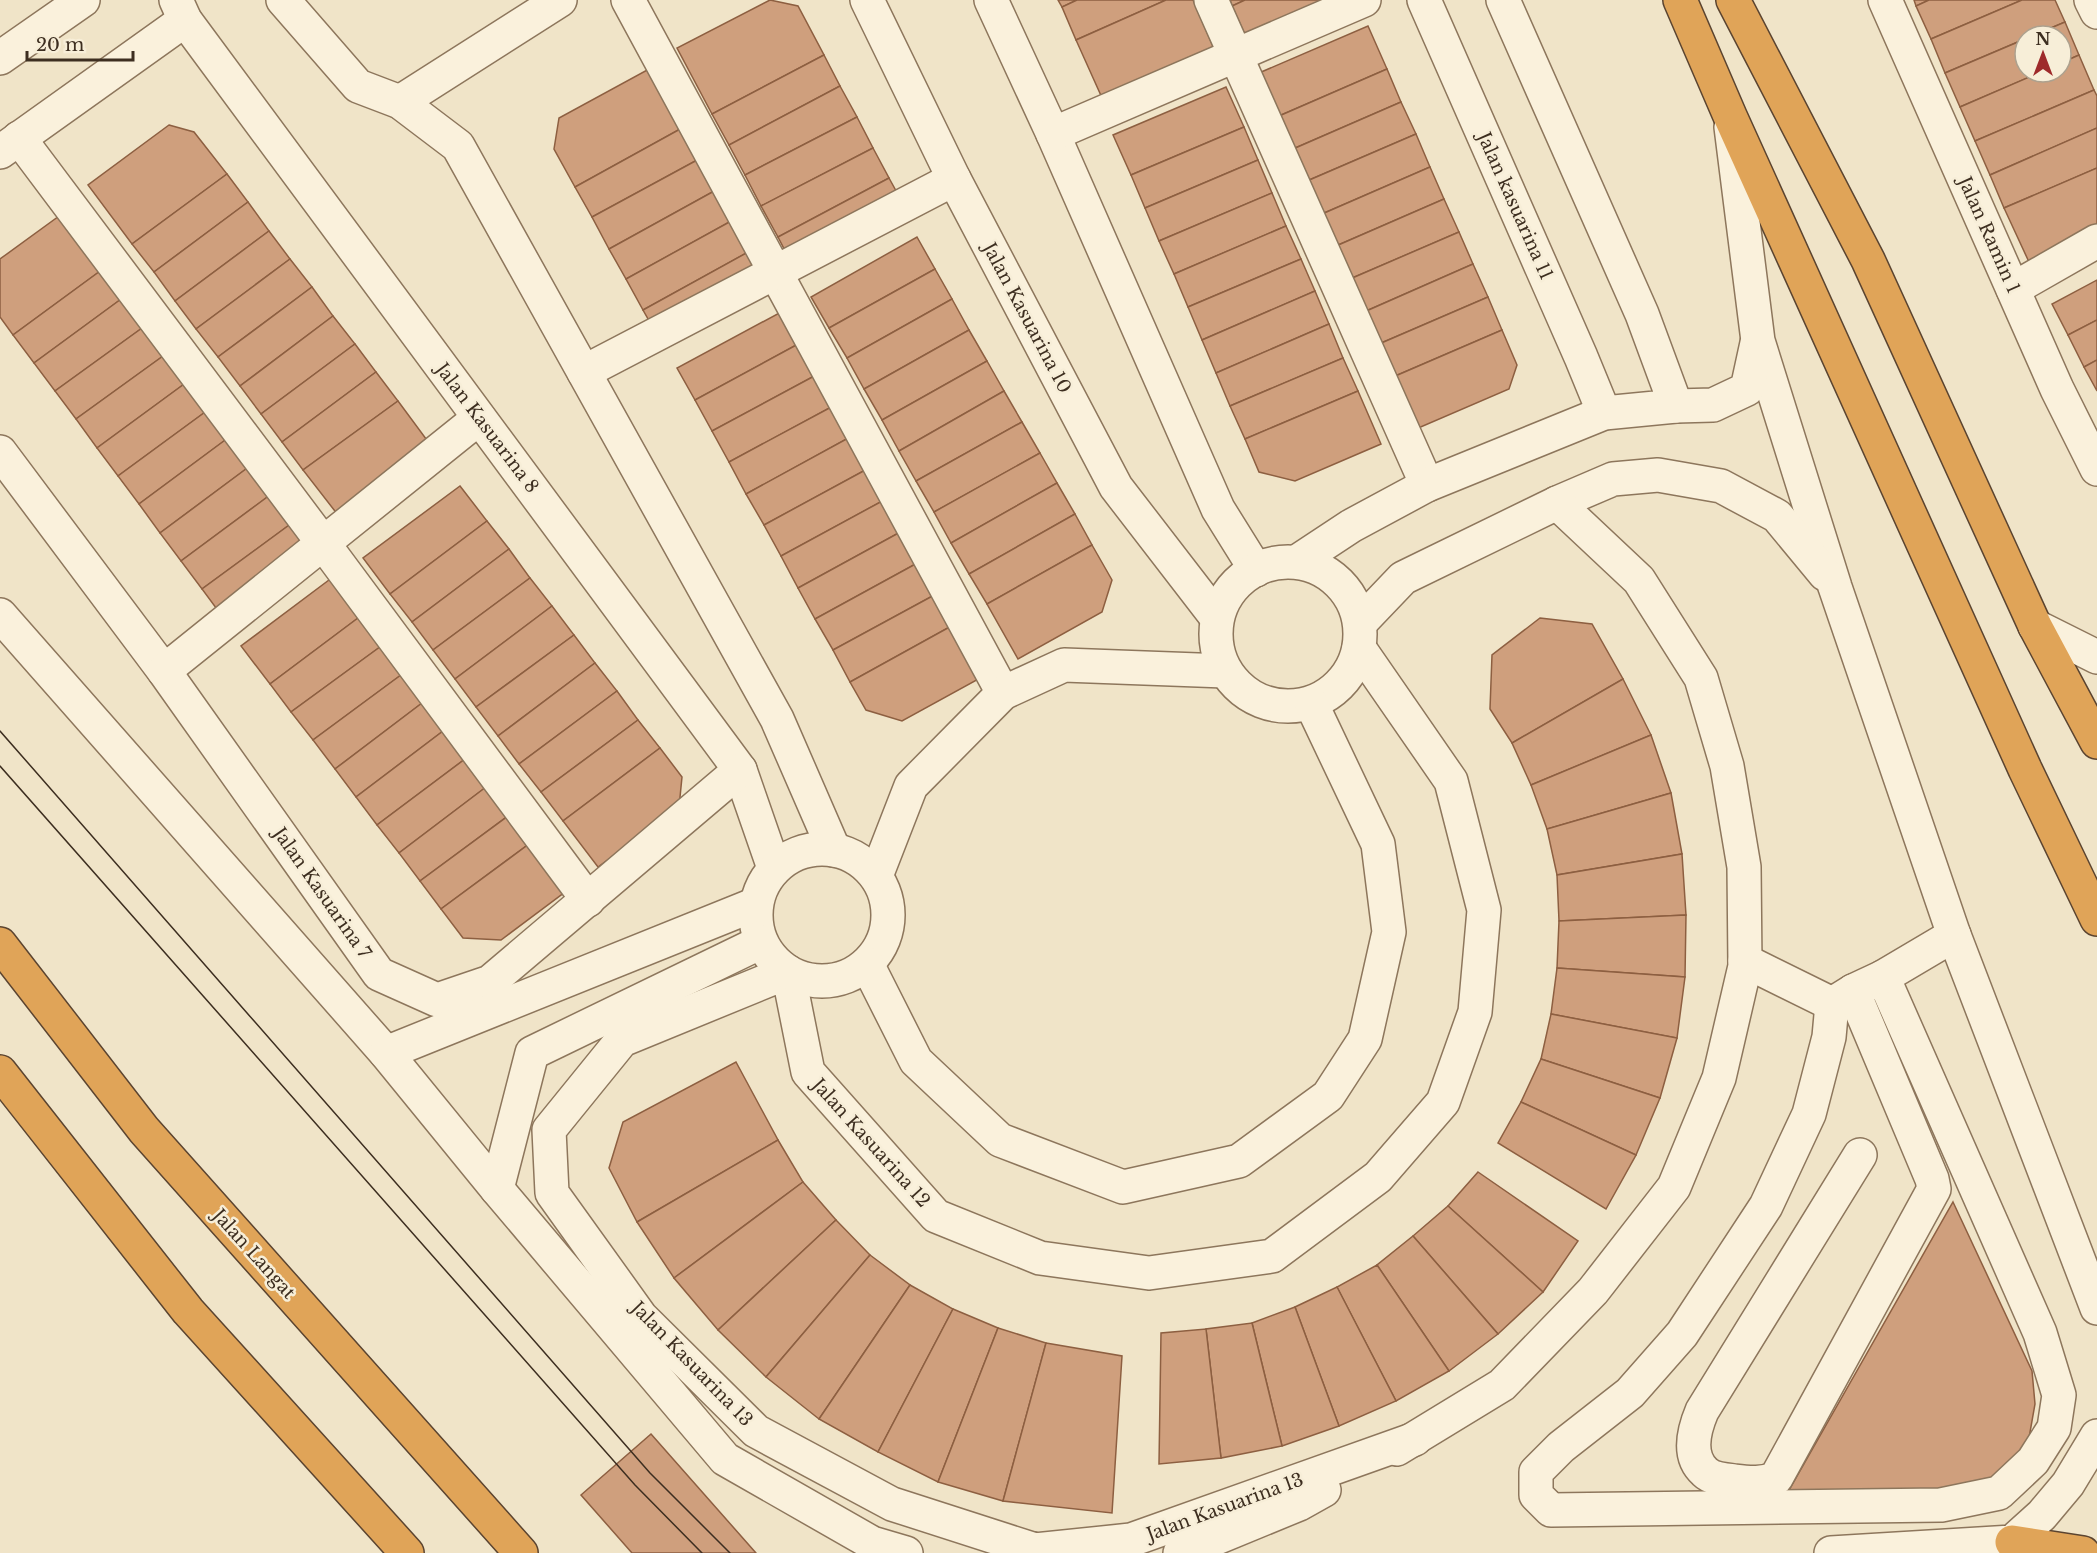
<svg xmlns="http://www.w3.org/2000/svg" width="2097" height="1553" font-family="'Libre Baskerville',serif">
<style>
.building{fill:#cf9f7d;stroke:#8d5f41;stroke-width:1.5}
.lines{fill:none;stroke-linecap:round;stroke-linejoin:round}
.minor-casing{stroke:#8d765c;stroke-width:36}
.highway-casing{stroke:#5b4430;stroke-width:36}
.minor{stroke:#faf1dc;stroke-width:33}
.highway{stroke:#e0a458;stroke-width:33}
.tram{stroke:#3d2e20;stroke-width:1.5}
.labels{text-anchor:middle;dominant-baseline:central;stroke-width:5;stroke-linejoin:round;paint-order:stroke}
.street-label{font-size:18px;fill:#3d2e20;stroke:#f7eed8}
</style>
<rect width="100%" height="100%" fill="#f0e4c8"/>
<!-- building -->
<g class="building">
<polygon points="770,0 798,6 824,55 712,114 677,48"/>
<polygon points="1058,0 1077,0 1062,7"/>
<polygon points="1077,0 1166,0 1076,40 1062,7"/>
<polygon points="1166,0 1193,0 1215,51 1103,100 1076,40"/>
<polygon points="1230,0 1245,0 1232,6"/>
<polygon points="1245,0 1332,0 1246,37 1232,6"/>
<polygon points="1914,0 1929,0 1916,6"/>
<polygon points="1929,0 2022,0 1931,39 1916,6"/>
<polygon points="2022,0 2055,0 2065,22 2032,36 2025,36 2025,39 1945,73 1931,39"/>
<polygon points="2065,22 2079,55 2061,63 2061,36 2032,36"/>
<polygon points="1368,26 1387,69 1279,116 1259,73"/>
<polygon points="2025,39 2025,72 2041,72 1960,107 1945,73"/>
<polygon points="824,55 840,86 729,145 712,114"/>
<polygon points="2079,55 2094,90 1975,141 1960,107 2041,72 2061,72 2061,63"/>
<polygon points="649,69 682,128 575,187 554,149 559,118"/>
<polygon points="1387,69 1401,102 1293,149 1279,116"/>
<polygon points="840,86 857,117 745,175 729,145"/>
<polygon points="1226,87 1244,127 1131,175 1113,135"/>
<polygon points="2094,90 2097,96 2097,128 1990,175 1975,141"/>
<polygon points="1401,102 1416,134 1307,181 1293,149"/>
<polygon points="857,117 873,148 761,206 745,175"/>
<polygon points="169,125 194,132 227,174 132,244 88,185"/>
<polygon points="1244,127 1258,160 1145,208 1131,175"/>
<polygon points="682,128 699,159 592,217 575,187"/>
<polygon points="2097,128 2097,168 2004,208 1990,175"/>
<polygon points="1416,134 1430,167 1322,214 1307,181"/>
<polygon points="873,148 889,178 778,237 761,206"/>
<polygon points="699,159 716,190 609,249 592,217"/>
<polygon points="1258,160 1272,193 1159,241 1145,208"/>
<polygon points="1430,167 1444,199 1336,246 1322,214"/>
<polygon points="2097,168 2097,224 2029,262 2004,208"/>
<polygon points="227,174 248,202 154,272 132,244"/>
<polygon points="889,178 906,209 794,268 778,237"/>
<polygon points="716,190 733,220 626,279 609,249"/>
<polygon points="1272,193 1286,226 1174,274 1159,241"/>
<polygon points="1444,199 1459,232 1350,279 1336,246"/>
<polygon points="248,202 269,231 175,301 154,272"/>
<polygon points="66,211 107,266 13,335 0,317 0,259"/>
<polygon points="733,220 750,251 643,310 626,279"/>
<polygon points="1286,226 1301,259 1188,307 1174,274"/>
<polygon points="269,231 290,259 196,329 175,301"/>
<polygon points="1459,232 1473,264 1364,312 1350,279"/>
<polygon points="917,237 935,269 829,328 811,297"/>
<polygon points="750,251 767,282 660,340 643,310"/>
<polygon points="290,259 312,287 218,357 196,329"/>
<polygon points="1301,259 1315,291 1202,340 1188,307"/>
<polygon points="1473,264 1488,297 1379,344 1364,312"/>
<polygon points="107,266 128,294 34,363 13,335"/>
<polygon points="935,269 952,299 847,358 829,328"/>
<polygon points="2097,280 2097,320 2068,335 2052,304"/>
<polygon points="312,287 333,316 240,386 218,357"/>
<polygon points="1315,291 1329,324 1216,373 1202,340"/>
<polygon points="128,294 149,323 55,391 34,363"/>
<polygon points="1488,297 1502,330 1393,377 1379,344"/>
<polygon points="952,299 969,330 864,389 847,358"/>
<polygon points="783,311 800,343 695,400 677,368"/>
<polygon points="333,316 355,344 261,414 240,386"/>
<polygon points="2097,320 2097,360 2084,367 2068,335"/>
<polygon points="149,323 170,351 76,419 55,391"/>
<polygon points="1329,324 1343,358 1230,406 1216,373"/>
<polygon points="969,330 987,361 882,420 864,389"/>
<polygon points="1502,330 1517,365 1509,389 1416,429 1393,377"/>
<polygon points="800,343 818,374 712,431 695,400"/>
<polygon points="355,344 376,372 282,442 261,414"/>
<polygon points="170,351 191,379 97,448 76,419"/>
<polygon points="1343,358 1358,391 1245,439 1230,406"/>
<polygon points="2097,360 2097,391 2084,367"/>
<polygon points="987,361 1004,391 899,451 882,420"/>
<polygon points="376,372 398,401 303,470 282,442"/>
<polygon points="818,374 835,405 729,462 712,431"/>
<polygon points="191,379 212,407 118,476 97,448"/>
<polygon points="1004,391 1022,422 916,481 899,451"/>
<polygon points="1358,391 1381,444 1295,481 1259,472 1245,439"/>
<polygon points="398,401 438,455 345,524 303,470"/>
<polygon points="835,405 852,436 746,494 729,462"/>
<polygon points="212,407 232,435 139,504 118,476"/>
<polygon points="1022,422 1040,453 934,512 916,481"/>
<polygon points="232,435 254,463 160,533 139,504"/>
<polygon points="852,436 869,468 764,525 746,494"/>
<polygon points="1040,453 1057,483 951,543 934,512"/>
<polygon points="254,463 274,492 181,561 160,533"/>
<polygon points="869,468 886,499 781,556 764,525"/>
<polygon points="1057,483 1075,514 969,574 951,543"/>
<polygon points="460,486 487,521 390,594 363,558"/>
<polygon points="274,492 296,520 202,589 181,561"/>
<polygon points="886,499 904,530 798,588 781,556"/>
<polygon points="1075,514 1092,545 987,604 969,574"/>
<polygon points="296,520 316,547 222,616 202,589"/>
<polygon points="487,521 509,549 412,622 390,594"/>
<polygon points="904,530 921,561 815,619 798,588"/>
<polygon points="1092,545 1112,580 1102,612 1018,659 987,604"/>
<polygon points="509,549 530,578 433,650 412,622"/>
<polygon points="921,561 938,593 833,650 815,619"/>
<polygon points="333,577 362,615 270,684 241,646"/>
<polygon points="530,578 552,606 455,679 433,650"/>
<polygon points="938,593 955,624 850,682 833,650"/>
<polygon points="552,606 574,635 476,707 455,679"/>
<polygon points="362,615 384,644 291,712 270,684"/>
<polygon points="1540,618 1592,624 1623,679 1512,743 1490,709 1492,655"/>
<polygon points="955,624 984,676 902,721 866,710 850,682"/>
<polygon points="574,635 595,663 498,736 476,707"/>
<polygon points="384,644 405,672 313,740 291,712"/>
<polygon points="595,663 617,691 519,764 498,736"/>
<polygon points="405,672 426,700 335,769 313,740"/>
<polygon points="1623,679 1651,735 1531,785 1512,743"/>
<polygon points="617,691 638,720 541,792 519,764"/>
<polygon points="426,700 447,728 356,797 335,769"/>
<polygon points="638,720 660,748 563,821 541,792"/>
<polygon points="447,728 469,756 377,825 356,797"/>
<polygon points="1651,735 1671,793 1547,829 1531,785"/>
<polygon points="660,748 682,777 679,807 598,867 563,821"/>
<polygon points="469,756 490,784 399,853 377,825"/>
<polygon points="490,784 512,813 420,881 399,853"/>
<polygon points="1671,793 1682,854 1557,875 1547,829"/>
<polygon points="512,813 533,841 441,909 420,881"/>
<polygon points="533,841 569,889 501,940 463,938 441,909"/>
<polygon points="1682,854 1686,915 1559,921 1557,875"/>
<polygon points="1686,915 1685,977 1557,968 1559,921"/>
<polygon points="1557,968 1685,977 1677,1038 1551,1014"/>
<polygon points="1551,1014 1677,1038 1660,1098 1541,1059"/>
<polygon points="1541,1059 1660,1098 1636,1155 1521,1102"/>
<polygon points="736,1062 778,1140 637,1222 609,1168 623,1122"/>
<polygon points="1521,1102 1636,1155 1606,1209 1498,1143"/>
<polygon points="778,1140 803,1182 674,1278 637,1222"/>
<polygon points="1478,1172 1578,1241 1543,1292 1448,1206"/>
<polygon points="803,1182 836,1220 718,1330 674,1278"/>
<polygon points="1953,1202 2032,1371 2035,1404 2029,1438 2008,1473 1950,1493 1788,1492"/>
<polygon points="1448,1206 1543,1292 1498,1334 1413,1236"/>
<polygon points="836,1220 870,1255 766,1377 718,1330"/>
<polygon points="1413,1236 1498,1334 1449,1371 1377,1265"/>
<polygon points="870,1255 910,1285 819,1419 766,1377"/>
<polygon points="1377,1265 1449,1371 1396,1401 1337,1287"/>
<polygon points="910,1285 953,1309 878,1452 819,1419"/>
<polygon points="1337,1287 1396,1401 1339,1426 1295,1307"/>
<polygon points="1295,1307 1339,1426 1282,1446 1252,1323"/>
<polygon points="953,1309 998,1328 938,1482 878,1452"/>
<polygon points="1252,1323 1282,1446 1221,1458 1206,1329"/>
<polygon points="998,1328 1046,1343 1003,1501 938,1482"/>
<polygon points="1206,1329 1221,1458 1159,1464 1161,1333"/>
<polygon points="1046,1343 1122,1356 1112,1513 1003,1501"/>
<polygon points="651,1434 756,1553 632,1553 581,1495"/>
</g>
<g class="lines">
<!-- minor casing -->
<g class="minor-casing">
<g id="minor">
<polyline points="176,0 185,20 740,770 774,868"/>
<polyline points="283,0 358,86 400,102 458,146 777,719 834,850"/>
<polyline points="628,0 1003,693"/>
<polyline points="867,0 954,179 1116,487 1217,618"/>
<polyline points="991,0 1053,134 1218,509 1256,570"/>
<polyline points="1211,0 1427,485"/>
<polyline points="1424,0 1581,357 1604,413"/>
<polyline points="1885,0 2057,389 2097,469"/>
<polyline points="2091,0 2097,12"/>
<polyline points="0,58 83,0"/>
<polyline points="400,102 560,0"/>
<polyline points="1731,127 1758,341 1835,587 1954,935 2097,1308"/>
<polyline points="1053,134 1364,0"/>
<polyline points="19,138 323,543 588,900"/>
<polyline points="0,152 185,20"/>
<polyline points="2013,289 2097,241"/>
<polyline points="584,372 954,179"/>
<polyline points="1676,406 1713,405 1747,389 1757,343"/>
<polyline points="0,452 164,671 379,974 437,1000 490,982 740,770"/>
<polyline points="1298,561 1351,526 1427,485 1604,413 1676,406 1642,314 1503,0"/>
<circle cx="1288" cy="634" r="72"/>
<polyline points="0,615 386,1053 497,1189 725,1459 872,1543 906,1553"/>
<polyline points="1360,623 1403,578 1557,503 1613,479 1658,475 1721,486 1777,516 1825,574"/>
<polyline points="2035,626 2097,657"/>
<polyline points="1359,648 1451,781 1484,910 1475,1012 1443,1102 1378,1177 1272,1256 1149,1273 1040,1258 936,1216 808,1072 788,972 622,1040 549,1130 552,1193 641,1317 756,1431 892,1504 1035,1550 1131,1540 1415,1439"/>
<polyline points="164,671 479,418"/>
<circle cx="822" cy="915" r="66"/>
<polyline points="876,876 911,786 1003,693 1064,665 1225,671"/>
<polyline points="1745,961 1832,1004"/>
<polyline points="867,964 916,1061 1000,1140 1123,1187 1239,1161 1328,1096 1365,1039 1389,932 1378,844 1311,703"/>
<polygon points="1883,977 2040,1333 2059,1395 2054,1428 2033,1461 1999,1493 1941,1505 1551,1510 1536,1495 1536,1472 1561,1447 1630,1393 1682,1334 1766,1206 1809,1114 1829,1037 1832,1004 1853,991"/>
<polyline points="1883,977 1954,935"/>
<path d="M 1853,991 L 1932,1179 L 1934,1189 L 1776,1478 C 1763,1484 1750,1483 1735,1481 C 1726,1480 1712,1479 1705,1472 C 1687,1456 1694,1430 1702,1411 L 1860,1155"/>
<polyline points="386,1053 756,904"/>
<polyline points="497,1189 532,1053 761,942"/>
<polyline points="1397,1449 1502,1385 1593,1291 1674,1187 1719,1078 1745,966 1744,867 1727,766 1701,678 1639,580 1557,503"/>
<polyline points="1180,1553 1299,1504 1324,1490"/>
<polyline points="1831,1553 2012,1542 2042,1515 2068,1484 2097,1436"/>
</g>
</g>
<!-- highway casing -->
<g class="highway-casing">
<g id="highway">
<polyline points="1680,0 1730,116 2025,769 2097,919"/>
<polyline points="1733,0 1868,260 2035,626 2097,742"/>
<polyline points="0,944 144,1130 521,1553"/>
<polyline points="0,1072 188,1311 407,1553"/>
<polyline points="2012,1542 2083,1553"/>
</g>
</g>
<!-- minor -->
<use href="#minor" class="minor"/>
<!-- highway -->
<use href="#highway" class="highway"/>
<!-- tram -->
<g class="tram">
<polyline points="0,731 650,1473 730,1553"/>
<polyline points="0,766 635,1485 702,1553"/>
</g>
</g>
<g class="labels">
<!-- street labels -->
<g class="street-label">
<text transform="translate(1515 206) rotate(66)">Jalan kasuarina 11</text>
<text transform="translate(1989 235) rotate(66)">Jalan Ramin 1</text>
<text transform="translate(1027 318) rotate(62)">Jalan Kasuarina 10</text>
<text transform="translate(487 428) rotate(53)">Jalan Kasuarina 8</text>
<text transform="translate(322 893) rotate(55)">Jalan Kasuarina 7</text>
<text transform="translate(871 1143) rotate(48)">Jalan Kasuarina 12</text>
<text transform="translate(254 1254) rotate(48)">Jalan Langat</text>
<text transform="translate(692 1364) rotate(46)">Jalan Kasuarina 13</text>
<text transform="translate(1225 1507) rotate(-20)">Jalan Kasuarina 13</text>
</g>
</g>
<!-- north arrow -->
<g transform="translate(2043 54)"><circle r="28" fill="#f7eed8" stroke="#ada18e" stroke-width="1.5"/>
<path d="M0-4.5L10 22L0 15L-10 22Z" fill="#9e2a2b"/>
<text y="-9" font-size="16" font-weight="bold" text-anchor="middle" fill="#3d2e20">N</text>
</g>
<!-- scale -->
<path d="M27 51v9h106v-9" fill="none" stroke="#3d2e20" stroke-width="3"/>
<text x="36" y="51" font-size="18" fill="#3d2e20" stroke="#f7eed8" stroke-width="4.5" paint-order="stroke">20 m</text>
</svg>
